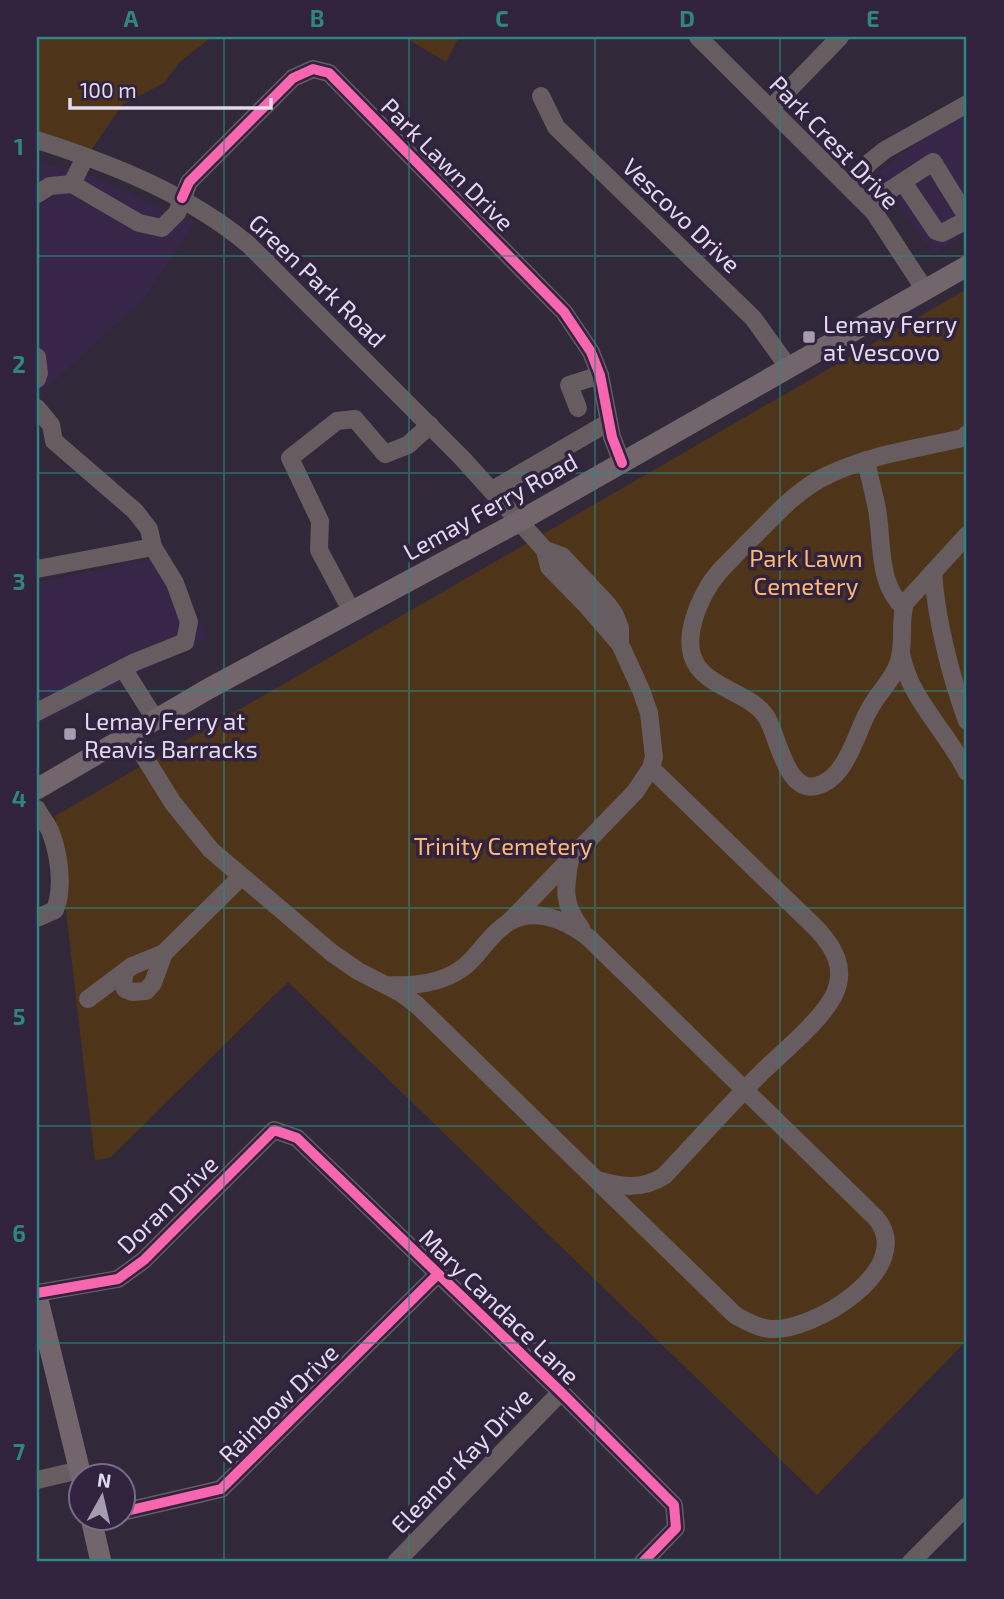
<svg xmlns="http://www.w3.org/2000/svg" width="1004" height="1599" font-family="'Exo 2',sans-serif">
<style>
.built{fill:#372647}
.green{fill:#4e3419}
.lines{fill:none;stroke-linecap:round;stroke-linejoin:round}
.minor{stroke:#675c60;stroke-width:18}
.major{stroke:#72656c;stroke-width:21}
.cycleway-casing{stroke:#31223f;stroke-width:15}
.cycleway{stroke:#f766af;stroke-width:10}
.grid{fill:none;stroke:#2f8581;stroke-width:2;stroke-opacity:0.55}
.poi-dot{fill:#a59cae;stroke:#31223f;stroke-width:2.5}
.labels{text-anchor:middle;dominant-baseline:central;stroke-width:7;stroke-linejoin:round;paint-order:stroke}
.street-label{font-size:24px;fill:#e3daed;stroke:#31223f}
.poi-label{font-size:24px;fill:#e3daed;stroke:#31223f;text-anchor:start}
.park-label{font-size:24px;fill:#fdb96f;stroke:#31223f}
.neatline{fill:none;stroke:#2f8581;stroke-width:2.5}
.grid-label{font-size:23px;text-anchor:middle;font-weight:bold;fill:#2f8581}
</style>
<rect width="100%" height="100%" fill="#312839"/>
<!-- built -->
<g class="built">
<polygon points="967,110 967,234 933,254 876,173 938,126"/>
<polygon points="37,161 92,176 195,223 146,296 37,398"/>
<polygon points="166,555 209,638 37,725 37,582"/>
</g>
<!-- green -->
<g class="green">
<polygon points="37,37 209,37 209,39 180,62 164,83 122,105 90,152 37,134"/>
<polygon points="404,37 459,37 446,62"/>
<polygon points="967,289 967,1340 817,1495 288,982 111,1157 95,1161 55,816"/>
</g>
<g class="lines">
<!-- minor -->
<g class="minor">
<polyline points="698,37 874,212 925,290"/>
<polyline points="541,96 556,127 753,318 789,368"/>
<polyline points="771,108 840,37"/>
<path d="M 37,140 C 112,164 188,194 249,245 L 462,458 L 545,550 L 562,556 L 608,605 L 615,615 L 620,628 L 620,644"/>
<polyline points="903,182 936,231 942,233 967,220"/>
<polyline points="72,184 139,223 162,228 177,213 189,182 293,78 313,69 329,73 564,312 591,352 600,375 612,437 622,463"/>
<polyline points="849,187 870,162 885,150 967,104"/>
<polyline points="37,194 50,186 72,184 85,157"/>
<polyline points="867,205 933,162 967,217"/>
<polyline points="37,357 39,373 37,379"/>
<polyline points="37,408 51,425 54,441 135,511 149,529 153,547"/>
<polyline points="578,408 569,385 600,375"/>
<path d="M 967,434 L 963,438 C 915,449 865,455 820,479 C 791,495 769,522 745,545 C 732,559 716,572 707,589 C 697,606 686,635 692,655 C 702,689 750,690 767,718 C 778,736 786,793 816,786 C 847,779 856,732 869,710 C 878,692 893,681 899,661 C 905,642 899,623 905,603 L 967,535"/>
<path d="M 866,460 C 869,476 874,493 877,509 C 883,543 877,583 904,608"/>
<polyline points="492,490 609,422"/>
<polyline points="37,569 153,547 175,583 189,622 185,642 135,662 37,712"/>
<path d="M 933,572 C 936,619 951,678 967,721"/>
<polyline points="352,612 319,550 320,521 290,458 337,421 355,419 385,454 408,445 430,425"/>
<path d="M 901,653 C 909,699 947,731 967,772"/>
<polyline points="123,668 155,719"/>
<path d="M 130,734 L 173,803 L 211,850 L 332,953 L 358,971 L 401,993 L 417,1005 L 735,1315 C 746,1321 757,1328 770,1329 C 814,1332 918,1268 876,1218 L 589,938 C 565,919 528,903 501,928 C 487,939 478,956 464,967 C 442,984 413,986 387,985"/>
<path d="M 37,809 C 41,817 48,825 51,833 C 59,855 64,887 55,910 L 37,918"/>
<path d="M 570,859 C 565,888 562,904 581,928"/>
<polyline points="510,921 635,792 651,768 654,757 649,713 641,690 620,644 588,607 549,567 545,550"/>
<polyline points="125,971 123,983 125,989 132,992 146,991 153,983 164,953"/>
<polyline points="88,999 132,966 164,953 241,877"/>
<path d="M 597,1180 C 621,1187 642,1190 664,1176 C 697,1141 729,1105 763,1071 C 784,1051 824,1018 835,993 C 846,968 834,948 818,930 L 651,768"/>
<polyline points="37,1293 118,1279 144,1260 274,1130 297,1138 561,1392 674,1505 676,1528 643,1562"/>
<polyline points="37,1480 80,1470"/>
<polyline points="122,1512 221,1489 437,1275"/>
<polyline points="396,1562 561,1392"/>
<polyline points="911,1562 967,1506"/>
</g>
<!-- major -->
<g class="major">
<polyline points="37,789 208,689 518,522 967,266"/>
<polyline points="37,1296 81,1476"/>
<polyline points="91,1518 101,1562"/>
</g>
<!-- cycleway casing -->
<g class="cycleway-casing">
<g id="cycleway">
<polyline points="182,198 189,182 293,78 313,69 329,73 564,312 591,352 600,375 612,437 622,463"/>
<polyline points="37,1293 118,1279 144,1260 274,1130 297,1138 561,1392 674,1505 676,1528 643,1562"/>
<polyline points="122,1512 221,1489 437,1275"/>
</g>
</g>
<!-- cycleway -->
<use href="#cycleway" class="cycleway"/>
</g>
<!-- grid -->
<path class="grid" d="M 224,37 L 224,1562M 409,37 L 409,1562M 595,37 L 595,1562M 780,37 L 780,1562M 37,256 L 967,256M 37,473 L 967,473M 37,691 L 967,691M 37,908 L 967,908M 37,1126 L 967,1126M 37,1343 L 967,1343"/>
<!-- markers -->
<g class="poi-dot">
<rect x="802" y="330" width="14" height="14" rx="3.5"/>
<rect x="63" y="727" width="14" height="14" rx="3.5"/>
</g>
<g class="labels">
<!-- street labels -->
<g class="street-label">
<text transform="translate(835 142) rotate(46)">Park Crest Drive</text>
<text transform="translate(448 164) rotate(45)">Park Lawn Drive</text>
<text transform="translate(682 215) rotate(44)">Vescovo Drive</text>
<text transform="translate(318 280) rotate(44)">Green Park Road</text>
<text transform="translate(490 506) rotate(-29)">Lemay Ferry Road</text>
<text transform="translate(167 1204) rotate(-44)">Doran Drive</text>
<text transform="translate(500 1306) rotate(44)">Mary Candace Lane</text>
<text transform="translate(278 1403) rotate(-45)">Rainbow Drive</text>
<text transform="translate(461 1460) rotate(-46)">Eleanor Kay Drive</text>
</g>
<!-- poi labels -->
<g class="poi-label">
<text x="823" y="323">Lemay Ferry<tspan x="823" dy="28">at Vescovo</tspan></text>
<text x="84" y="720">Lemay Ferry at<tspan x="84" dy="28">Reavis Barracks</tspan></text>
</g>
<!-- park labels -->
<g class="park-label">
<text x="806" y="557">Park Lawn<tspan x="806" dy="28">Cemetery</tspan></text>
<text x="503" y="845">Trinity Cemetery</text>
</g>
</g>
<!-- border -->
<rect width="1004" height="1599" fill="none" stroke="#31223f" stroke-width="77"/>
<!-- north arrow -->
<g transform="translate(102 1497) rotate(8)"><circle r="33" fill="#31223f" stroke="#786c85" stroke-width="2"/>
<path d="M0-5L12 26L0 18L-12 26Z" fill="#a59cae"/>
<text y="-10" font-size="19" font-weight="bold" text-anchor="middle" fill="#e3daed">N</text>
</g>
<!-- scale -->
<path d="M70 98v10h201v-10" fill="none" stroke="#e3daed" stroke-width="3.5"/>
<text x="80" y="98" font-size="21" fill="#e3daed" stroke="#31223f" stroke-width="5" paint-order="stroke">100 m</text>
<rect x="38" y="38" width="927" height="1522" class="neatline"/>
<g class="grid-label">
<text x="131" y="27">A</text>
<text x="317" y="27">B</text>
<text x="502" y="27">C</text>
<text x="687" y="27">D</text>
<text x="873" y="27">E</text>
<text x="19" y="155">1</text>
<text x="19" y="373">2</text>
<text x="19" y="590">3</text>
<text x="19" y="807">4</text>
<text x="19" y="1025">5</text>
<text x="19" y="1242">6</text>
<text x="19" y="1460">7</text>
</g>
</svg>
